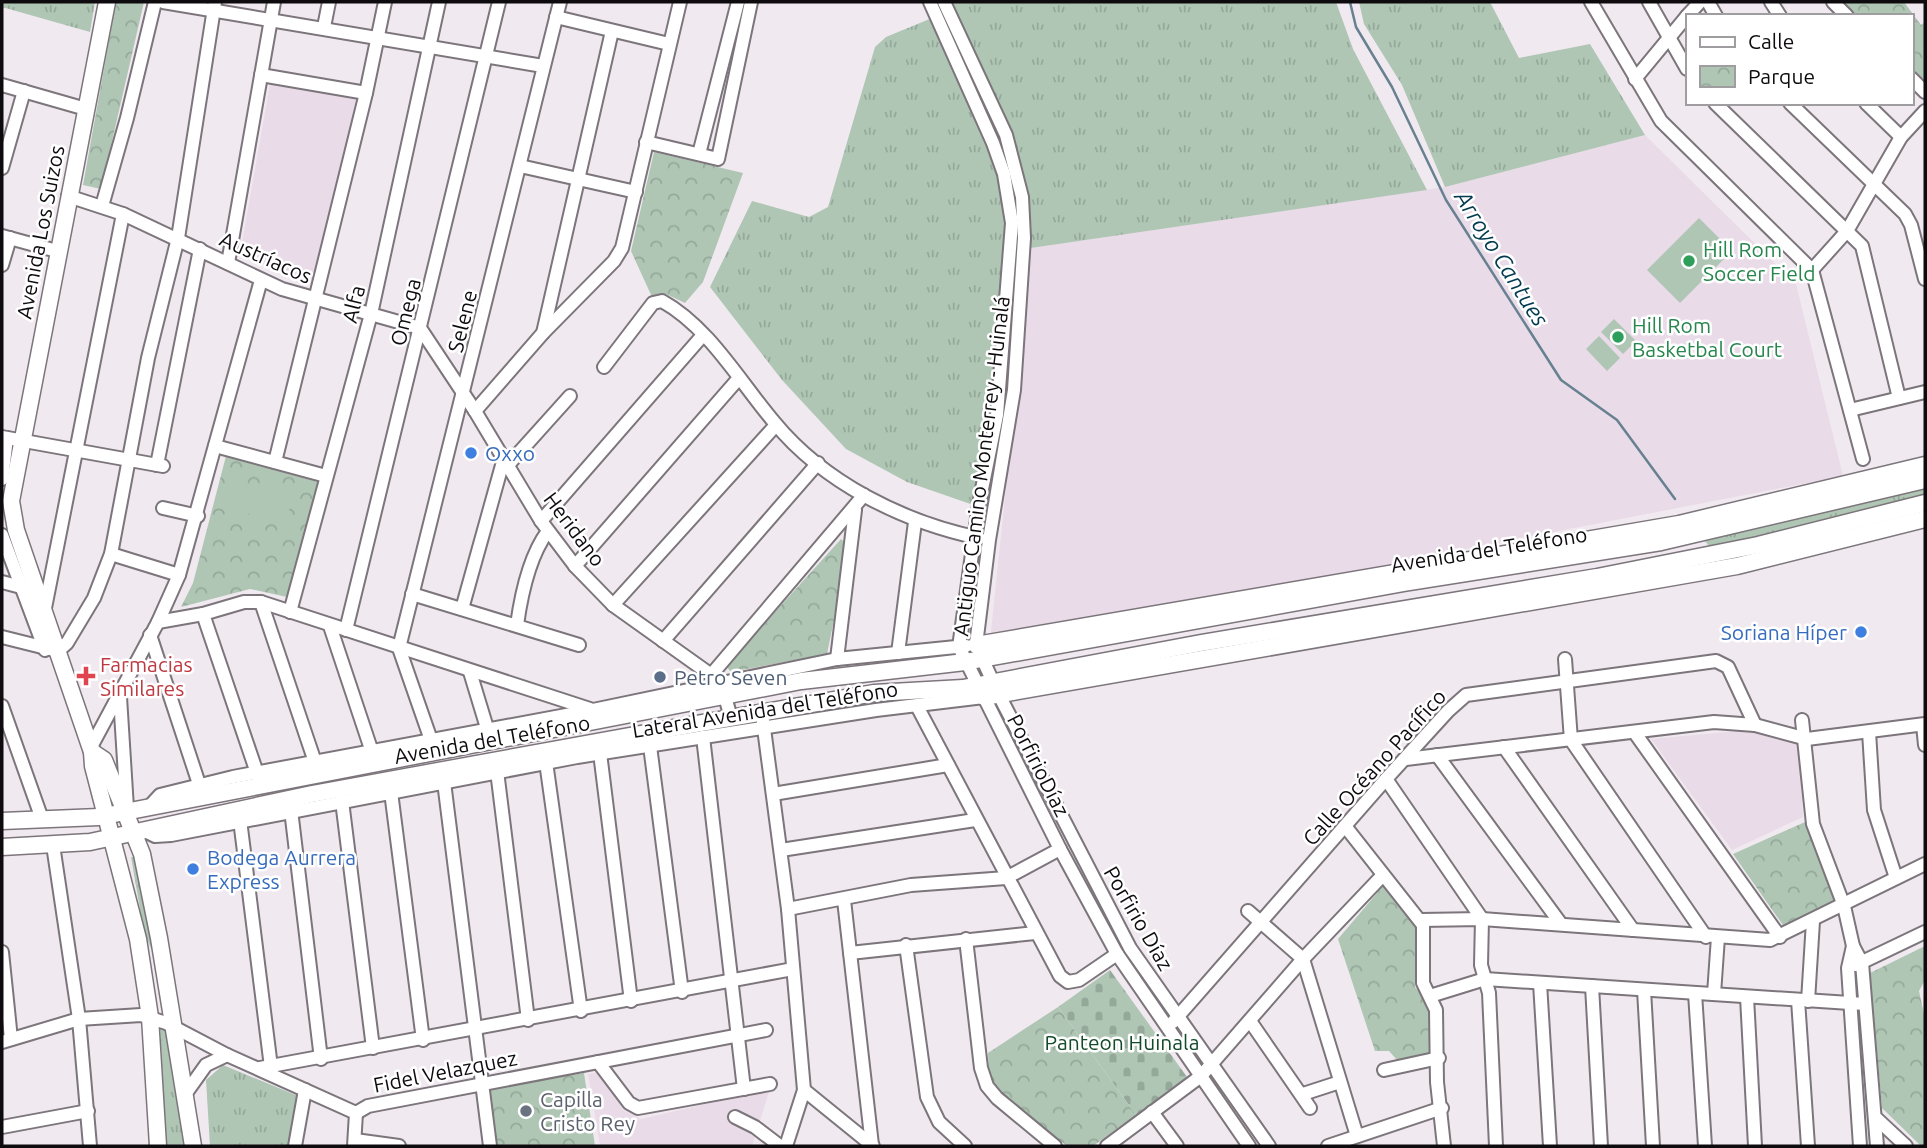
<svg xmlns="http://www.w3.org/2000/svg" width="1927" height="1148" font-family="Ubuntu,sans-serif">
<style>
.built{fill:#e9dbe8}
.grass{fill:url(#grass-tufts)}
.cemetery{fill:url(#cemetery-stones)}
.park{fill:url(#park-crowns)}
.garden{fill:#afc6b4}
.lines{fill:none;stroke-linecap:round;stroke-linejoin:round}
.stream{stroke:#678191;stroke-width:2.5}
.minor-casing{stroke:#7c757b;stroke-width:16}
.major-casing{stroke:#7c757b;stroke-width:19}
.minor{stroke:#fff;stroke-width:12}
.major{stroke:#fff;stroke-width:16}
.leisure-dot{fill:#2e9e5b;stroke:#fff;stroke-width:2.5}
.shop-dot{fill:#3f7fe0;stroke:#fff;stroke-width:2.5}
.health-dot{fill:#e0444e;stroke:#fff;stroke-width:2.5}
.service-dot{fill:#5c6f8a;stroke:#fff;stroke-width:2.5}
.worship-dot{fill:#6b7280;stroke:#fff;stroke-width:2.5}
.labels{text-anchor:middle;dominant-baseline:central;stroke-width:5;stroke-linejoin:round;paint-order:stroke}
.street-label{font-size:21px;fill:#0e0b0e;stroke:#fff}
.leisure-label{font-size:21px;fill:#27864d;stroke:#fff;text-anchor:start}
.shop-label{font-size:21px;fill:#366cbe;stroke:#fff;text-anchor:start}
.health-label{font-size:21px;fill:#be3a42;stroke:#fff;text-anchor:start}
.service-label{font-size:21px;fill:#4e5e75;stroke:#fff;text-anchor:start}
.park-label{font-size:21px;fill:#124b29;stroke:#fff}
.worship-label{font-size:21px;fill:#5b616d;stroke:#fff;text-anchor:start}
.water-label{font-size:23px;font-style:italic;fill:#023a50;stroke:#fff}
</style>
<defs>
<pattern id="grass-tufts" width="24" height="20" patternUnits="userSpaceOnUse" patternTransform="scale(1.75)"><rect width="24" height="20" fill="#afc6b4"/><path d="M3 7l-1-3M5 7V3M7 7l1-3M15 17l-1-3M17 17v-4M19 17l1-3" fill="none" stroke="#95a99a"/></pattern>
<pattern id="cemetery-stones" width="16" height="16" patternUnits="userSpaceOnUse" patternTransform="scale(1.75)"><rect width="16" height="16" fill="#afc6b4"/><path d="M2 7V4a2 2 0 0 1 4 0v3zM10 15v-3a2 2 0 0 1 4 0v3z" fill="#95a99a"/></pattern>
<pattern id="park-crowns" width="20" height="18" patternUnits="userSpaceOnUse" patternTransform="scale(1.75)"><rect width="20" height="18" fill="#afc6b4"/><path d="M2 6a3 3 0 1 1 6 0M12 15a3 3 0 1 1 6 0" fill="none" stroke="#95a99a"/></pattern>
</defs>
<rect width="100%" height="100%" fill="#f1e9f0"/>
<!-- built -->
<g class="built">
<polygon points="270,84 356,98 316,286 240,254"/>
<polygon points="1645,135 1796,284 1843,476 990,641 1031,248 1445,187"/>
<polygon points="1759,729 1799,745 1803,817 1732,850 1651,739"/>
<polygon points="602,1072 623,1110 641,1119 770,1089 752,1146 600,1146 588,1074"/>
</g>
<!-- grass -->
<g class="grass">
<polygon points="2,2 95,2 90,32 2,7"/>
<polygon points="940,2 1336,2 1353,49 1427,190 1031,248 1019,182"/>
<polygon points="1359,2 1490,2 1519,58 1590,44 1645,135 1445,187 1402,85 1364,24"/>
<polygon points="932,18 972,104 1007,198 1016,254 1004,417 985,509 907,482 846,449 782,380 710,287 752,201 809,217 828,207 875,47 886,37"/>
<polygon points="1925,485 1925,496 1712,550 1705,541"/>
<polygon points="131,857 136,857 152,933 164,1015 153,953 144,932"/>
<polygon points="160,1026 168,1031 186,1146 166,1146"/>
<polygon points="223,1065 298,1096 290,1146 210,1146 206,1080"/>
</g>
<!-- cemetery -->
<polygon class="cemetery" points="1110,970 1187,1077 1136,1115 1058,1007"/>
<!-- park -->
<g class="park">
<polygon points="116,2 144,2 101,189 83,185"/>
<polygon points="1838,2 1904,2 1921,25 1925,22 1925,87 1911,73 1911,16 1852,16"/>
<polygon points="654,152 743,173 703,282 685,303 666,294 652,297 631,251"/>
<polygon points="226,456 318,482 287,597 250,589 181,607 193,583"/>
<polygon points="841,539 849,546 827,654 731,672 726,666"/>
<polygon points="1805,822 1838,904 1785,928 1733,854"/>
<polygon points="1383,886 1417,921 1415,987 1430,1005 1434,1052 1398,1061 1389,1051 1375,1051 1338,939"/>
<polygon points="1925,946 1925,980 1919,991 1925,1019 1925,1146 1921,1146 1882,1108 1870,973"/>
<polygon points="1058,1007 1136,1115 1093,1146 1067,1146 994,1086 989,1077 988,1053"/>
<polygon points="584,1073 595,1146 495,1146 489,1094 492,1088"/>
</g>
<!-- garden -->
<g class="garden">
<polygon points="1699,218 1732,251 1680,303 1647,270"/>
<polygon points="1614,319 1636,341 1623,354 1601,332"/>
<polygon points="1599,336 1620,358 1607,371 1586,349"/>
<polygon points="237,481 288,496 291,503 286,521 280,523 228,508 225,501 228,484"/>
</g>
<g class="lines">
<!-- stream -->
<polyline class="stream" points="1350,2 1356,27 1392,87 1446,200 1561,380 1617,420 1675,499"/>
<!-- minor casing -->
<g class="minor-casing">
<g id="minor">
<polyline points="163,2 543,66"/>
<polyline points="930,2 993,143 1004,174 1012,223 997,415 979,504 959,647 1060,849 1117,954 1249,1146"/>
<polyline points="944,2 1006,135 1022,197 1024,238 1014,390 989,540 976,645 999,695 1130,948 1269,1146"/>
<polyline points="1591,2 1661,121 1812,270 1863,459"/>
<polyline points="1649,2 1687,69"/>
<polyline points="1708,2 1716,16"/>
<polyline points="1771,2 1780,16"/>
<polyline points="1833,2 1847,16"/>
<polyline points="1687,16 1700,2"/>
<polyline points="556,17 669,44"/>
<polyline points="324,27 329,2"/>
<polyline points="261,75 366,93"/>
<polyline points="1911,78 1925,92"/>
<polyline points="1635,79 1687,16"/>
<polyline points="2,85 86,109"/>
<polyline points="1715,103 1862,246 1899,398"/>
<polyline points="1790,103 1905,214 1911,225 1925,279"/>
<polyline points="1866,103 1901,137"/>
<polyline points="646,142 718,159 751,2"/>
<polyline points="699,154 738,2"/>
<polyline points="520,166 636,192"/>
<polyline points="2,168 24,91"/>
<polyline points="68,196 123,214 282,289 420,328 475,411 541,521 575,566 613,605 721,682 731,718"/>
<polyline points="102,206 127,118 155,2"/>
<polyline points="2,236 57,251"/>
<polyline points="228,263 274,2"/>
<polyline points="2,265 10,238"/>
<polyline points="1812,270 1847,231 1901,137 1925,111"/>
<polyline points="543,333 612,31"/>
<path d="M 604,367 L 653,303 L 662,301 C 709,327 740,382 774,422 C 824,483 903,522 979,538"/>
<polyline points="1850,410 1925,392"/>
<polyline points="475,411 543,333 614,261 622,248 680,2"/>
<polyline points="2,437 163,466"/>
<polyline points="215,446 326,476"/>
<polyline points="275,462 366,93 385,2"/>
<polyline points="157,465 200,249"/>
<polyline points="508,465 570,396"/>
<polyline points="2,479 7,438"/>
<polyline points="163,508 198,516"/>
<polyline points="541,521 703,335"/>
<polyline points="2,535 45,650"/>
<polyline points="111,554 179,575"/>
<polyline points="575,566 739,378"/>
<polyline points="2,582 21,587"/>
<polyline points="412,594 579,645"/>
<polyline points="261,602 315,762"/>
<polyline points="613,605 776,425"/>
<polyline points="45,608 123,214"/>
<polyline points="462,609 504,458"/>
<polyline points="290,612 371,314 439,2"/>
<polyline points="203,614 257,773"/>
<polyline points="158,622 203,614 244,602 261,602 590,709"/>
<path d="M 517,625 C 521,596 530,555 548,531"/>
<polyline points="330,626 372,752"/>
<polyline points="346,630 499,2"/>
<polyline points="150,635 199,784"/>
<polyline points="2,637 58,651 67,643 94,598 111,554 148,358 178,238 215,2"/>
<polyline points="663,641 818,463"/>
<polyline points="898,653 915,522"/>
<polyline points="837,659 855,510"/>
<polyline points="1565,659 1571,740 1706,937"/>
<polyline points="470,672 487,728"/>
<polyline points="712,674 864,495"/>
<polyline points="120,697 127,808"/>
<polyline points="2,706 42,819"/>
<polyline points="917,706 1060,976 1068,982 1079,980 1117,954"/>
<polyline points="1802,720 1813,824 1844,906 1853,946 1862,963 1877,1146"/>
<polyline points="763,721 788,909 804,1090 786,1146"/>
<polyline points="1923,725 1925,745"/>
<polyline points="1869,732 1874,810 1896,878"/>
<polyline points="1635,733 1780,937"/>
<polyline points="703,737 744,1089"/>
<polyline points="431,740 399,648 560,2"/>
<polyline points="650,746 682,992"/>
<polyline points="91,747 158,622 179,575 261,280"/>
<polyline points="1504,747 1633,930"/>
<polyline points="600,753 631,1001"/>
<polyline points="1437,755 1561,924"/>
<polyline points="1406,759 1714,722 1755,725 1807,739 1925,724"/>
<polyline points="546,762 581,1011"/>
<polyline points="497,771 528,1020"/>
<polyline points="1386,779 1482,919 1481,965 1489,993 1496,1146"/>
<polyline points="444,782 490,1146"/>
<polyline points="391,792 423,1040"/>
<polyline points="773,794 948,765"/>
<polyline points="342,801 373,1048"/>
<polyline points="148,808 160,795 233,777 593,710 837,659 966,646"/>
<polyline points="291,810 321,1059"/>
<polyline points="240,820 271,1067"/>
<polyline points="1345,826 1423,925 1423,983 1436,1010 1437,1082 1444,1146"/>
<polyline points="143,830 155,836 171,835 577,757 876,710 984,697"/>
<polyline points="53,845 79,1019 90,1146"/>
<polyline points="781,850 975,820"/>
<polyline points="844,900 872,1145"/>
<polyline points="788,909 911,885 1006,878 1060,849"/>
<polyline points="1248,911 1303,959 1357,1136"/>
<polyline points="1421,920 1482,919 1770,940 1925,864"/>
<polyline points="966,939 981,1068 987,1086 997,1098 1055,1146"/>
<polyline points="906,945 927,1097 939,1122 965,1146"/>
<polyline points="1853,946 1848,968 1860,1146"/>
<polyline points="2,952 11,1039"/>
<polyline points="850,953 1035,933"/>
<polyline points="1856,965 1925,932"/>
<polyline points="1540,983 1550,1146"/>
<polyline points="1592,986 1601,1146"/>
<polyline points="1644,990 1653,1146"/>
<polyline points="1695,993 1705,1146"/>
<polyline points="1714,994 1718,937"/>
<polyline points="1430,996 1485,979 1865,1004"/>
<polyline points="1747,997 1755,1146"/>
<polyline points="1798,1000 1808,1146"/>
<polyline points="1808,1001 1813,921"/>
<polyline points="1250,1021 1310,1108"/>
<polyline points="1173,1022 1386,779 1448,711 1466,695 1716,661 1728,667 1755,725"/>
<polyline points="2,1042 79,1019 141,1015 166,1023 227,1055 356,1113"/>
<polyline points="598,1062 629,1103 638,1108 770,1084"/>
<polyline points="260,1068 793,969"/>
<polyline points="1384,1070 1439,1058"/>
<polyline points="804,1090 873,1146"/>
<polyline points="186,1093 206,1065 227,1055"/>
<polyline points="1303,1094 1340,1082"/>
<polyline points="1152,1112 1177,1146"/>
<polyline points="356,1113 368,1106 766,1030"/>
<polyline points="735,1117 755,1127 780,1146"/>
<polyline points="1877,1119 1906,1146"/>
<polyline points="2,1127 88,1111"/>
<polyline points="355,1140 399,1146"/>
<polyline points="295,1146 305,1090"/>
<polyline points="354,1146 356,1113"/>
<polyline points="1107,1146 1201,1076 1303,959 1382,876"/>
<polyline points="1328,1146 1442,1108"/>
</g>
</g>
<!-- major casing -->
<g class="major-casing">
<g id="major">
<polyline points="107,2 11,501 16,530 92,752 93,766 138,939 150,1017 158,1146"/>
<polyline points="976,645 1679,524 1925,465"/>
<polyline points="984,697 1737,566 1925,519"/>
<polyline points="92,752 104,760 142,854 159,938 193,1146"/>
<polyline points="2,821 99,817 801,681 965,662 1404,583 1661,542 1925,480"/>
<polyline points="2,847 90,842 312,794 679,727 874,693 963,688 1201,643 1597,577 1758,545 1925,503"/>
</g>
</g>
<!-- minor -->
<use href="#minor" class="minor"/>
<!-- major -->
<use href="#major" class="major"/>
</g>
<!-- markers -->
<g class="leisure-dot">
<circle cx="1689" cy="261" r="7"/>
<circle cx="1618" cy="337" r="7"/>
</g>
<g class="shop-dot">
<circle cx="471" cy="453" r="7"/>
<circle cx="1861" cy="632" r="7"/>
<circle cx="193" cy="869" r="7"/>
</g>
<path class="health-dot" d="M82.5 665.5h7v7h7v7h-7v7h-7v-7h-7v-7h7z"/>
<circle class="service-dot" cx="660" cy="677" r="7"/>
<circle class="worship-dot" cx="526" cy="1111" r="7"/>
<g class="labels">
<!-- street labels -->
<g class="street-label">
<text transform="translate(40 232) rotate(-79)">Avenida Los Suizos</text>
<text transform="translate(266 257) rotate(24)">Austríacos</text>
<text transform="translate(353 304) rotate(-76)">Alfa</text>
<text transform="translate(405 312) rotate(-76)">Omega</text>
<text transform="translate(462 321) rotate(-76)">Selene</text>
<text transform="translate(981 466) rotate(-83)">Antiguo Camino Monterrey - Huinalá</text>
<text transform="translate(575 529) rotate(53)">Heridano</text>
<text transform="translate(1489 549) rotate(-9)">Avenida del Teléfono</text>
<text transform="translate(765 709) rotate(-9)">Lateral Avenida del Teléfono</text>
<text transform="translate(492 739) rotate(-10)">Avenida del Teléfono</text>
<text transform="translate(1039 765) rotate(63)">PorfirioDíaz</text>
<text transform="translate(1374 767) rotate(-48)">Calle Océano Pacífico</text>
<text transform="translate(1139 918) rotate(60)">Porfirio Díaz</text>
<text transform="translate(445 1071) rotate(-11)">Fidel Velazquez</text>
</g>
<!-- leisure labels -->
<g class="leisure-label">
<text x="1703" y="249">Hill Rom<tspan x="1703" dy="24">Soccer Field</tspan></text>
<text x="1632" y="325">Hill Rom<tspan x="1632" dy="24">Basketbal Court</tspan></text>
</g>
<!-- shop labels -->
<g class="shop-label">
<text x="485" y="453">Oxxo</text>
<text x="1847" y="632" text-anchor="end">Soriana Híper</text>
<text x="207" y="857">Bodega Aurrera<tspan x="207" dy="24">Express</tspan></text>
</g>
<!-- health labels -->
<g class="health-label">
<text x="100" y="664">Farmacias<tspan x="100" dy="24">Similares</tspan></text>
</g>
<!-- service labels -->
<g class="service-label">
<text x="674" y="677">Petro Seven</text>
</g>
<!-- park labels -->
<g class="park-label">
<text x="1122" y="1042">Panteon Huinala</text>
</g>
<!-- worship labels -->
<g class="worship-label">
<text x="540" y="1099">Capilla<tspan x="540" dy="24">Cristo Rey</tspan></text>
</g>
<!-- water labels -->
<g class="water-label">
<text transform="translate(1502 258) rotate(58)">Arroyo Cantues</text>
</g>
</g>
<!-- border -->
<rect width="1927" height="1148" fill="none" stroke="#0e0b0e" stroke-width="7"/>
<!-- legend -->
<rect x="1686" y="14" width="228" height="91" fill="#ffffff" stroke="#9f9d9f" stroke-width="2"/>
<rect x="1700" y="37" width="35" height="10" fill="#ffffff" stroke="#9f9d9f" stroke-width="2"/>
<text x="1748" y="49" font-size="21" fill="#0e0b0e">Calle</text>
<rect x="1700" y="66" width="35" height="21" fill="url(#park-crowns)" stroke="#9f9d9f" stroke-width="2"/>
<text x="1748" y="84" font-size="21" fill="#0e0b0e">Parque</text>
</svg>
